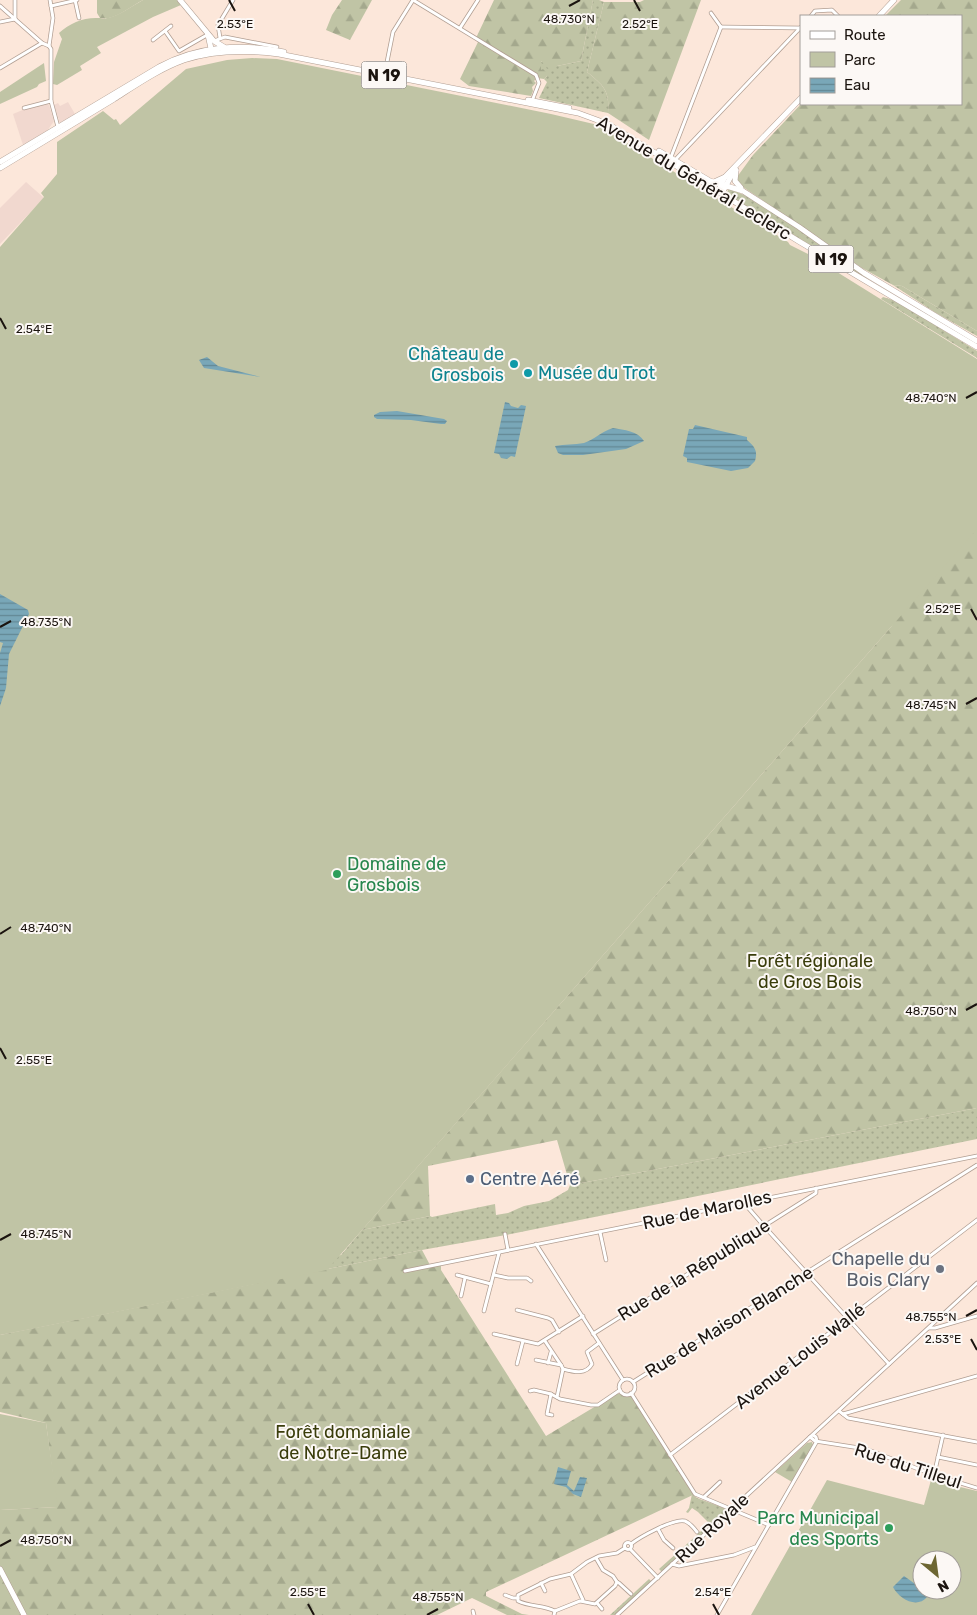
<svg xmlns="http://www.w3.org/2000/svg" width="977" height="1615" font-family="Rubik,sans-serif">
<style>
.commercial{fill:#f1d8cf}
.grass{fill:url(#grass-dots)}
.forest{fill:url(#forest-firs)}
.park{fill:#c0c4a5;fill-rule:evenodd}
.water{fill:url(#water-rules)}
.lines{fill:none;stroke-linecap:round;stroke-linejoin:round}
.street-casing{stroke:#b19e92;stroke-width:4.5}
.secondary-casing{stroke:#b19e92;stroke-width:6}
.primary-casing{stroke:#b19e92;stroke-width:6}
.street{stroke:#fff;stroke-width:3}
.secondary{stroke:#fff;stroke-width:5}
.primary{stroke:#fff;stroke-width:5}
.ticks{fill:none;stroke:#1b140f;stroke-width:2}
.culture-dot{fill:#0f9aa8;stroke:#fcf8f5;stroke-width:2}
.leisure-dot{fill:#2e9e5b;stroke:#fcf8f5;stroke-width:2}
.service-dot{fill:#5c6f8a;stroke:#fcf8f5;stroke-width:2}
.worship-dot{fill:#6b7280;stroke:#fcf8f5;stroke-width:2}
.labels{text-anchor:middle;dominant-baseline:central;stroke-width:4;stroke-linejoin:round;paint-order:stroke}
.shield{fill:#fcf8f5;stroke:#5e5854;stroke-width:1}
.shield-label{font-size:16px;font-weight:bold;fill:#1b140f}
.street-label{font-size:18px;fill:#1b140f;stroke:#fcf8f5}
.culture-label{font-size:18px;fill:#0d838f;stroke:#fcf8f5;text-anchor:end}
.leisure-label{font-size:18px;fill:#27864d;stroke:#fcf8f5;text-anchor:start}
.park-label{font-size:18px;fill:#3a3d0b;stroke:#fcf8f5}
.service-label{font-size:18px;fill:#4e5e75;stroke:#fcf8f5;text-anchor:start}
.worship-label{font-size:18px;fill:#5b616d;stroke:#fcf8f5;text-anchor:end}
.ticks-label{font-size:12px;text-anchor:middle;fill:#1b140f;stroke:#fcf8f5;stroke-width:4;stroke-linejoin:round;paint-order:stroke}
</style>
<defs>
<pattern id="grass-dots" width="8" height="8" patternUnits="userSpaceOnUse" patternTransform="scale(1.25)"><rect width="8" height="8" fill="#c0c4a5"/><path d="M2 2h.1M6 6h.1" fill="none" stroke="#a4a88d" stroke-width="1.8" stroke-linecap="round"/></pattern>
<pattern id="forest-firs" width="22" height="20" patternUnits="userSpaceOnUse" patternTransform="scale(1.25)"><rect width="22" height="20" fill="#c0c4a5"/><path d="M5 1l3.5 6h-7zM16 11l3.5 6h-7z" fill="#a4a88d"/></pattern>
<pattern id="water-rules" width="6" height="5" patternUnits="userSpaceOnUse" patternTransform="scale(1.25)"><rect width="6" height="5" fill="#79a7b8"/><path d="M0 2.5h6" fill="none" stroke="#628794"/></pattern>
</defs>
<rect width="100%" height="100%" fill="#fce7da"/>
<!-- commercial -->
<g class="commercial">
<polygon points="68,102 75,114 60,123 54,105 58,103 60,106"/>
<polygon points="47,104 49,105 54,121 47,131 23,145 13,114 25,109"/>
<polygon points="26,182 44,198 0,244 0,208"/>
</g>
<!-- grass -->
<g class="grass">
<path d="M 593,0 L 599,0 L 604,2 L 587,72 C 603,85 610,90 608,113 L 539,98 L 547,82 L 544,79 L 547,76 L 540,71 L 540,61 L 557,66 L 581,61 Z"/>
<polygon points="729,188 746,196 804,232 868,278 866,279 726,194"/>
<polygon points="893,285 902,286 977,331 977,336 936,313"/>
<polygon points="883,297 896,301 977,351 977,358 881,299"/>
<polygon points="977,1108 977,1139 511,1234 422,1250 0,1335 341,1255 362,1230 430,1216 432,1217 495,1204 496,1215 508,1213 524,1206 549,1201 568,1190 570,1185 642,1172"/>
<polygon points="692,1494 697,1498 724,1508 727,1512 662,1572 659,1569 697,1535 699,1531 700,1532 709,1523 698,1512 692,1508 688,1513 686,1512 689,1508"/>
<polygon points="649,1579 651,1581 649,1584 616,1615 610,1615"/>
</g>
<!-- forest -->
<g class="forest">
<path d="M 97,0 L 143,0 C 130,7 114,21 100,18 L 97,13 Z"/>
<polygon points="342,0 372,0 350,40 326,30 332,15"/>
<polygon points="494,0 593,0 581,61 557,66 550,70 541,61 541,70 543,69 546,72 547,76 544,79 537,78 534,81 536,83 532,87 533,91 531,96 469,86 460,79 478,42 476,38"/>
<path d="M 644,0 L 701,0 L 649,140 L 608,113 C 610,90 603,85 587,72 L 604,2 L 640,2 Z"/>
<polygon points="901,0 977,0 977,331 902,286 893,285 862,268 743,187 737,181 737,177 753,155 801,104 961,104 961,16 885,16"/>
<polygon points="977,490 977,1108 642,1172 570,1185 557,1140 428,1166 430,1216 362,1230 891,627"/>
<polygon points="422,1250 430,1265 441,1265 441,1270 546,1436 616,1394 630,1394 695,1494 486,1592 486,1596 522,1614 529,1615 507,1615 472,1598 437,1615 0,1615 0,1510 57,1507 46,1423 0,1412 0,1335"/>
<polygon points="812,1442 813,1445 792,1482 775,1472 807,1443"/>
</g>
<!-- park -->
<g class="park">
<path d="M 143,0 L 177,0 L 181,5 L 153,17 L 97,47 L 101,53 L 80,66 L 82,70 L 57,85 L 53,84 L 54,62 L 62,39 L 59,33 C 70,23 84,17 99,18 C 105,18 101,20 107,18 C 119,16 132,6 143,0 Z"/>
<polygon points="252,58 277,59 551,114 598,125 788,242 790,245 808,254 977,359 977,529 327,1270 0,1335 0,247 44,197 41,193 57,174 57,142 103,111 114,120 116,119 120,125 186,69 227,60"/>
<polygon points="44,63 46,81 39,84 37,87 0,104 0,92"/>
<polygon points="0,1414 46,1423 58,1507 0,1510"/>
<path d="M 827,1480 L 924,1505 L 931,1480 L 977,1491 L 977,1615 L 751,1615 ZM 922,1560 L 952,1560 L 952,1590 L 922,1590 Z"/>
</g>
<!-- water -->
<g class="water">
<polygon points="207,357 218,366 261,377 204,368 199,360"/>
<polygon points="505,402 509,403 511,406 518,408 521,405 526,406 515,457 511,456 507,459 501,458 499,454 494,453"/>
<polygon points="397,411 444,419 447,421 445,424 441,424 411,420 377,419 374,417 374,415 380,412"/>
<path d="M 695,425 L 747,437 L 747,440 C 755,447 758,451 755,461 L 748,468 L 731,471 L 687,462 L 687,458 L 683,456 L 689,429 L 693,429 Z"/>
<path d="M 613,428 C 624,430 638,431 644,441 L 626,449 L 583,455 L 563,455 L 558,453 L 555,446 C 565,444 574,445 584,443 C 594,440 602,431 613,428 Z"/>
<polygon points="0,594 28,610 29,614 9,654 6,688 0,706 0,653 3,643 0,642"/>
<polygon points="558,1467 571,1471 567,1485 574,1491 580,1477 587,1478 581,1497 573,1494 566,1487 554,1484"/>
<path d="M 904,1576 L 925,1591 L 927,1597 C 917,1609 899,1599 893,1587 Z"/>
</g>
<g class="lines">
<!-- street casing -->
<g class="street-casing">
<g id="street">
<polyline points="15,0 15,19"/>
<polyline points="50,0 53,18 49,46 51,49 51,101"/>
<polyline points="75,0 79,18"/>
<polyline points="413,0 536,75 539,83 532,101"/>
<polyline points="0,6 42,43 49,46"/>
<polyline points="51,6 77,0"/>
<polyline points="711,13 721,27"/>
<polyline points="811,16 815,11 832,10 838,16"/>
<polyline points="0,22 15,19"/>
<polyline points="721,27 800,28"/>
<polyline points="460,28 478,0"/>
<polyline points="165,31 179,51 207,35"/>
<polyline points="220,38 218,25 233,0"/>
<polyline points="153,40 171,26"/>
<polyline points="214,41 225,37 277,47"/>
<polyline points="0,68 42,43"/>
<polyline points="385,72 393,32 413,0"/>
<polyline points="24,108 51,101 58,127"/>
<polyline points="671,157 721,27"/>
<polyline points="675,160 801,27"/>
<polyline points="744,1203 764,1226 889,1364"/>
<polyline points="600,1232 606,1260"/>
<polyline points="505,1234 508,1250"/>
<polyline points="536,1244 623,1380"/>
<polyline points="405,1271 977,1156"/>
<polyline points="457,1275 491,1284"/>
<polyline points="494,1275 508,1278 527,1278 531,1281"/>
<polyline points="461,1296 465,1278"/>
<polyline points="517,1310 548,1318 552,1320 559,1332"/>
<polyline points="484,1311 499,1253"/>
<polyline points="929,1328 935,1328 977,1316"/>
<polyline points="494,1334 538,1344 583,1316"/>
<polyline points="593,1334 813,1195 816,1193 816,1188"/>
<polyline points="545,1341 561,1365"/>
<path d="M 536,1360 L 561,1365 L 563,1369 C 574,1372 586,1375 592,1364 L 587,1352 L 599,1343"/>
<polyline points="548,1363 551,1352"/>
<polyline points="517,1364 523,1341"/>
<circle cx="627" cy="1387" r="8"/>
<polyline points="633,1382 977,1165"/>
<polyline points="530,1391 534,1390 551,1394 560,1399 591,1405 598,1405 620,1390"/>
<polyline points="631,1393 695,1494 769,1525"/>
<polyline points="551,1394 547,1414 552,1415"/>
<polyline points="557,1397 563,1369"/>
<polyline points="839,1411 848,1418 977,1442"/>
<polyline points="843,1414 977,1376"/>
<polyline points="810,1437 815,1441 866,1449 934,1475 977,1488"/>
<polyline points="670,1455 977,1220"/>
<polyline points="938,1457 977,1465"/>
<polyline points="934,1475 943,1435"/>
<polyline points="704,1497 720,1482"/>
<polyline points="658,1529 664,1540 673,1548"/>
<circle cx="628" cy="1546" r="3.5"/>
<path d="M 631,1544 C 640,1537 674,1518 685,1521 C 690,1523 694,1528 697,1532"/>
<polyline points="630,1549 658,1578"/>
<polyline points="672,1564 679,1566 734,1555 755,1547"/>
<polyline points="571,1574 583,1600"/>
<polyline points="617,1582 619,1583 631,1594"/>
<polyline points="541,1583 545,1591"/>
<polyline points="505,1595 513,1598 518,1598"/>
<polyline points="597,1603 602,1609"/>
<polyline points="473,1611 474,1615"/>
<path d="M 555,1611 C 543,1605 530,1607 518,1601 L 518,1595 L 550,1579 L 571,1574 L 587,1562 L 599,1556 L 617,1553 L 625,1548"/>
<polyline points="554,1615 555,1611 580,1601 595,1604 615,1586 617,1582 613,1576 603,1570 596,1558"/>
<polyline points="617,1615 977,1283"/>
<polyline points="717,1615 817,1441 816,1437 813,1435"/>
</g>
</g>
<!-- secondary casing -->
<g class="secondary-casing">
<g id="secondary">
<polyline points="180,0 214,41 224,47"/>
<polyline points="879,16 894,0"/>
<polyline points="208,35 212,53"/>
<polyline points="718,191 725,177 801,98"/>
<polyline points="722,193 730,178 736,170"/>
<polyline points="0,1569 24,1615"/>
</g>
</g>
<!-- primary casing -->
<g class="primary-casing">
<g id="primary">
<polyline points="528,100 569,108"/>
<polyline points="659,151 710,181 743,191 799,227 864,273 977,341"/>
<path d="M 0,162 L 159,67 C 197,46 242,43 284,52"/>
<path d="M 0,168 C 38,145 76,122 114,99 C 136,85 159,69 184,60 C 214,50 248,50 279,54 L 578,113 L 608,124 L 800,242 L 977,347"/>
<polyline points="736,171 735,181 741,188"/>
<polyline points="714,182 725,177"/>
</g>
</g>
<!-- street -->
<use href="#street" class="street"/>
<!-- secondary -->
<use href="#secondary" class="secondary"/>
<!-- primary -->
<use href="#primary" class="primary"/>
</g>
<!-- ticks -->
<path class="ticks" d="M 229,0 L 235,11M 634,0 L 640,11M 569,6 L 580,0M 0,318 L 6,329M 966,398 L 977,392M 971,609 L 977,620M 0,627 L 11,621M 966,704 L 977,698M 0,934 L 11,927M 966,1010 L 977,1004M 0,1048 L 6,1059M 0,1240 L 11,1234M 966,1316 L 977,1310M 971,1339 L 977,1350M 0,1546 L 11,1540M 308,1604 L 314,1615M 713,1604 L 719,1615M 427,1615 L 438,1609"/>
<!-- markers -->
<g class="culture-dot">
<circle cx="514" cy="364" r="5"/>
<circle cx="528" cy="373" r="5"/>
</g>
<g class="leisure-dot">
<circle cx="337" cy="874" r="5"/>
<circle cx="889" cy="1528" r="5"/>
</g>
<circle class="service-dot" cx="470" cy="1179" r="5"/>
<circle class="worship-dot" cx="940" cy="1269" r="5"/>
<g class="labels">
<!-- shield labels -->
<g class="shield">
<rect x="361.5" y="61.5" width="45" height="27" rx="4"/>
<rect x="808.5" y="245.5" width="45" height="27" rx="4"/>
</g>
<g class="shield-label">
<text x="384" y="75">N 19</text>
<text x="831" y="259">N 19</text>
</g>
<!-- street labels -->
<g class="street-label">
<text transform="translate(694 178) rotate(31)">Avenue du Général Leclerc</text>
<text transform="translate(707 1210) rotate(-12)">Rue de Marolles</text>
<text transform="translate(694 1270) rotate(-32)">Rue de la République</text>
<text transform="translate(729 1322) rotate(-32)">Rue de Maison Blanche</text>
<text transform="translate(800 1356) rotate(-38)">Avenue Louis Wallé</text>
<text transform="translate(908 1466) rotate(18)">Rue du Tilleul</text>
<text transform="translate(712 1528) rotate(-43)">Rue Royale</text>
</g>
<!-- culture labels -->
<g class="culture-label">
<text x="504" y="354">Château de<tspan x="504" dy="21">Grosbois</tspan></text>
<text x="538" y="373" text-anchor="start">Musée du Trot</text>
</g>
<!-- leisure labels -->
<g class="leisure-label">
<text x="347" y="864">Domaine de<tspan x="347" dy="21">Grosbois</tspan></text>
<text x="879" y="1518" text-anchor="end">Parc Municipal<tspan x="879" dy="21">des Sports</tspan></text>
</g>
<!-- park labels -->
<g class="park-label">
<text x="810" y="961">Forêt régionale<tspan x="810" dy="21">de Gros Bois</tspan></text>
<text x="343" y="1432">Forêt domaniale<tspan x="343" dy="21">de Notre-Dame</tspan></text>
</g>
<!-- service labels -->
<g class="service-label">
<text x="480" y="1179">Centre Aéré</text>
</g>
<!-- worship labels -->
<g class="worship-label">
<text x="930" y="1259">Chapelle du<tspan x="930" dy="21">Bois Clary</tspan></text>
</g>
</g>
<g class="ticks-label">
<text x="569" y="23">48.730°N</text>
<text x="235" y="28">2.53°E</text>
<text x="640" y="28">2.52°E</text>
<text x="34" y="333">2.54°E</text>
<text x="931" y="402">48.740°N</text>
<text x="943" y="613">2.52°E</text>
<text x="46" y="626">48.735°N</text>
<text x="931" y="709">48.745°N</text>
<text x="46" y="932">48.740°N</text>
<text x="931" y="1015">48.750°N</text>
<text x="34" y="1064">2.55°E</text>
<text x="46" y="1238">48.745°N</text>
<text x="931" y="1321">48.755°N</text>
<text x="943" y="1343">2.53°E</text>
<text x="46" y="1544">48.750°N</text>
<text x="308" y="1596">2.55°E</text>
<text x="713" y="1596">2.54°E</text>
<text x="438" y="1601">48.755°N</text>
</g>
<!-- legend -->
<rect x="800" y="15" width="162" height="90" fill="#fcf8f5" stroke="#a29d99"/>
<rect x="810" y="31" width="25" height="8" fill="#ffffff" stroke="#a29d99"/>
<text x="844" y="40" font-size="15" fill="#1b140f">Route</text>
<rect x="810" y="52" width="25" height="15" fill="#c0c4a5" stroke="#a29d99"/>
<text x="844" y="65" font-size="15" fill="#1b140f">Parc</text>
<rect x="810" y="78" width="25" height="15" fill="url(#water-rules)" stroke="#a29d99"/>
<text x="844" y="90" font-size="15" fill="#1b140f">Eau</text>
<!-- north arrow -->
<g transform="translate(937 1575) rotate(151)"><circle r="24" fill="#fcf8f5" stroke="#a29d99"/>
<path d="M0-4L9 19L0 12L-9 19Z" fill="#6d6632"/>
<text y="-8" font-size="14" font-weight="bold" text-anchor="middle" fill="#1b140f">N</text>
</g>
</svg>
